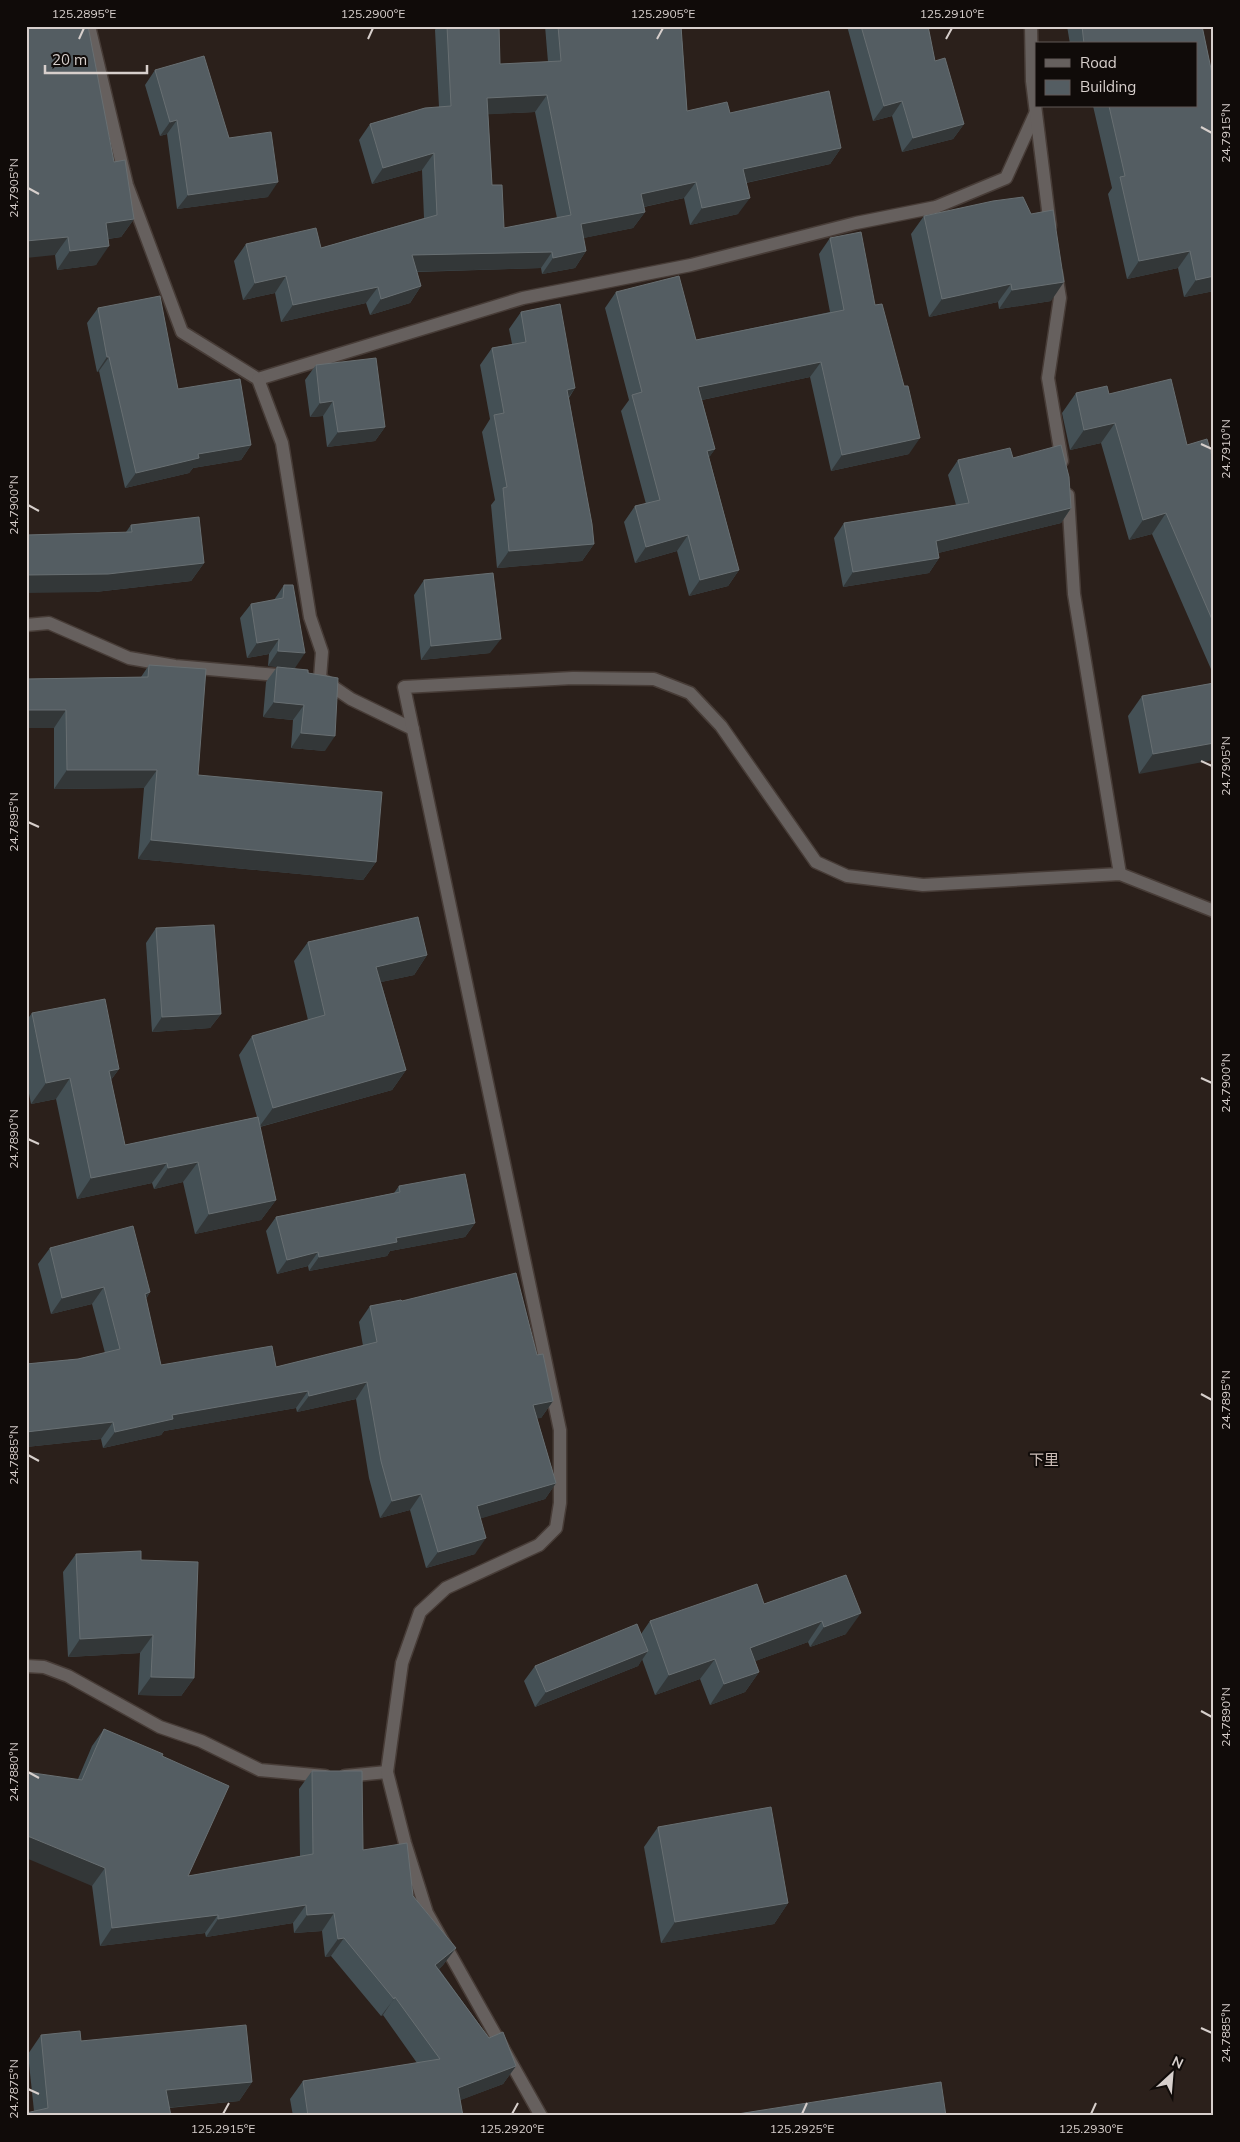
<svg xmlns="http://www.w3.org/2000/svg" width="1240" height="2142" font-family="Mulish,'Noto Sans JP',sans-serif">
<style>
.lines{fill:none;stroke-linecap:round;stroke-linejoin:round}
.minor-casing{stroke:#473c37;stroke-width:15}
.minor{stroke:#66605e;stroke-width:12}
.wall{fill:#445055;fill-rule:evenodd}
.shaded-wall{fill:#333738}
.building{fill:#545d62;stroke:#686f72;fill-rule:evenodd}
.ticks{fill:none;stroke:#d7cfcc;stroke-width:2}
.labels{text-anchor:middle;dominant-baseline:central;stroke-width:4;stroke-linejoin:round;paint-order:stroke}
.neighbourhood-label{font-size:15px;fill:#ccbdb7;stroke:#100b09}
.neatline{fill:none;stroke:#d7cfcc;stroke-width:2}
.ticks-label{font-size:12px;text-anchor:middle;fill:#d7cfcc}
</style>
<rect width="100%" height="100%" fill="#2b201b"/>
<g class="lines">
<!-- minor casing -->
<g class="minor-casing">
<g id="minor">
<polyline points="89,26 127,185 182,332 258,379 523,298 691,265 856,223 936,207 1006,178 1035,114"/>
<polyline points="1031,26 1032,81 1050,226"/>
<polyline points="1056,273 1060,298 1048,378 1062,461"/>
<polyline points="258,379 282,443 310,617 322,652 320,678"/>
<polyline points="1068,495 1074,594 1120,874"/>
<polyline points="26,625 49,623 129,658 175,666 289,676"/>
<polyline points="323,680 351,699 413,729"/>
<polyline points="26,1666 44,1667 68,1676 160,1727 201,1741 260,1770 325,1776"/>
<polyline points="345,1776 387,1772"/>
<polyline points="541,2116 427,1913 405,1843 387,1772 402,1663 420,1612 446,1588 539,1545 556,1528 560,1503 560,1430 404,687 573,678 654,679 690,693 721,726 816,862 847,876 923,885 1120,874 1214,911"/>
</g>
</g>
<!-- minor -->
<use href="#minor" class="minor"/>
</g>
<!-- wall -->
<g class="wall">
<path d="M 437,26 L 499,26 L 500,64 L 548,62 L 545,26 L 681,26 L 687,111 L 730,113 L 841,148 L 830,164 L 746,183 L 738,214 L 690,225 L 684,198 L 644,207 L 645,212 L 633,228 L 583,238 L 586,251 L 575,268 L 542,274 L 541,268 L 417,272 L 421,286 L 410,303 L 370,315 L 366,303 L 281,322 L 275,293 L 243,300 L 234,261 L 246,244 L 321,248 L 424,218 L 422,170 L 372,184 L 359,140 L 370,124 L 439,107 L 435,30 ZM 535,112 L 557,218 L 504,228 L 492,185 L 488,114 Z"/>
<polygon points="847,26 928,26 935,61 964,124 953,139 902,152 892,116 873,121"/>
<polygon points="1067,26 1202,26 1214,83 1214,291 1184,297 1178,268 1127,279 1108,194 1112,188 1093,106 1196,106 1196,44 1070,44"/>
<polygon points="155,70 229,138 268,197 177,209 167,134 160,136 145,85"/>
<polygon points="114,162 134,219 121,237 108,239 96,265 57,270 55,255"/>
<polygon points="924,216 1051,301 999,309 998,302 929,317 911,234"/>
<polygon points="830,238 875,305 909,454 831,471 810,377 702,400 715,449 709,457 739,570 728,586 689,596 677,551 635,563 624,522 635,506 646,504 621,411 629,400 605,308 616,292 696,340 830,312 819,254"/>
<polygon points="98,308 178,389 251,445 241,460 193,468 189,473 125,488 99,371 97,372 87,323"/>
<polygon points="521,312 575,388 569,398 594,544 582,561 497,568 491,505 495,500 482,432 490,419 480,365 492,348 512,344 509,329"/>
<polygon points="316,365 385,427 375,441 327,447 323,416 310,417 305,380"/>
<polygon points="1076,393 1109,394 1187,445 1214,463 1214,676 1152,534 1129,540 1101,443 1070,450 1062,413"/>
<polygon points="1013,458 1071,508 1061,523 938,553 939,558 929,573 843,587 834,538 844,523 956,505 948,475 958,460"/>
<polygon points="131,525 204,563 191,581 95,592 126,532"/>
<polygon points="424,580 490,653 421,660 414,595"/>
<polygon points="284,585 295,668 268,666 269,654 247,658 240,618 251,604 274,600"/>
<polygon points="149,665 198,775 376,862 363,880 138,859 144,788 54,789 54,728 26,728 26,679 141,677"/>
<polygon points="277,667 308,670 325,751 291,748 293,720 263,717 266,682"/>
<polygon points="1214,683 1139,774 1128,716 1142,696"/>
<polygon points="156,928 221,1014 210,1028 152,1032 146,943"/>
<polygon points="308,942 427,955 414,975 381,982 406,1070 392,1090 260,1127 276,1200 261,1220 195,1234 183,1182 154,1189 152,1183 77,1199 56,1099 31,1104 26,1078 26,1021 32,1013 119,1069 111,1080 125,1145 257,1117 239,1055 252,1036 308,1020 294,961"/>
<polygon points="399,1186 475,1223 465,1237 390,1251 387,1256 309,1271 308,1266 277,1274 266,1231 276,1217 394,1193"/>
<polygon points="50,1248 150,1292 146,1299 161,1365 276,1367 363,1346 359,1322 370,1306 402,1301 537,1355 553,1401 541,1418 537,1418 556,1483 545,1499 481,1518 475,1554 426,1568 410,1510 380,1518 369,1478 356,1399 297,1412 296,1408 164,1431 161,1435 103,1448 101,1439 26,1447 26,1364 78,1359 105,1353 92,1304 51,1314 38,1264"/>
<polygon points="76,1554 141,1560 194,1678 181,1696 138,1695 140,1653 68,1657 63,1572"/>
<polygon points="846,1575 846,1634 810,1647 808,1642 755,1661 759,1672 745,1692 710,1705 700,1679 655,1695 642,1659 638,1666 535,1707 524,1681 535,1666 641,1634 650,1621 764,1604"/>
<polygon points="104,1729 162,1756 188,1876 300,1856 299,1789 312,1771 363,1850 413,1896 456,1948 443,1965 439,1969 489,2038 516,2066 503,2084 460,2100 463,2116 293,2116 290,2099 303,2081 417,2063 383,2015 381,2016 331,1956 325,1957 322,1931 294,1933 293,1923 206,1937 205,1933 100,1946 78,1779 92,1746"/>
<polygon points="658,1827 788,1903 774,1924 661,1943 644,1847"/>
<polygon points="41,2035 81,2041 252,2082 239,2101 169,2108 34,2111 28,2054"/>
</g>
<!-- shaded-wall -->
<g class="shaded-wall">
<polygon points="547,95 535,112 476,115 487,98"/>
<polygon points="902,101 892,116 873,121 884,106"/>
<polygon points="177,120 167,134 160,136 170,122"/>
<polygon points="964,124 953,139 902,152 913,138"/>
<polygon points="841,148 830,164 731,186 743,169"/>
<polygon points="434,153 422,170 372,184 383,168"/>
<polygon points="278,182 268,197 177,209 188,195"/>
<polygon points="696,182 684,198 629,210 641,194"/>
<polygon points="750,198 738,214 690,225 702,208"/>
<polygon points="645,212 633,228 569,241 581,224"/>
<polygon points="134,219 121,237 93,241 106,223"/>
<polygon points="68,237 55,255 26,258 26,241"/>
<polygon points="109,246 96,265 57,270 70,251"/>
<polygon points="586,251 575,268 542,274 553,258"/>
<polygon points="1190,251 1178,268 1127,279 1139,261"/>
<polygon points="552,252 541,268 400,272 412,255"/>
<polygon points="286,276 275,293 243,300 255,283"/>
<polygon points="1214,276 1214,291 1184,297 1196,280"/>
<polygon points="1064,282 1051,301 999,309 1012,290"/>
<polygon points="1011,284 998,302 929,317 942,299"/>
<polygon points="421,286 410,303 370,315 381,299"/>
<polygon points="378,287 366,303 281,322 293,305"/>
<polygon points="107,357 109,357 99,371 97,372"/>
<polygon points="821,362 810,377 687,403 698,387"/>
<polygon points="575,388 563,405 567,390"/>
<polygon points="333,401 323,416 310,417 320,403"/>
<polygon points="1115,423 1101,443 1070,450 1084,430"/>
<polygon points="385,427 375,441 327,447 338,432"/>
<polygon points="920,438 909,454 831,471 842,455"/>
<polygon points="251,445 241,460 193,468 189,473 125,488 136,473 198,454"/>
<polygon points="715,449 704,465 707,451"/>
<polygon points="1071,508 1061,523 926,556 936,541"/>
<polygon points="1166,513 1152,534 1129,540 1143,520"/>
<polygon points="688,535 677,551 635,563 646,547"/>
<polygon points="594,544 582,561 497,568 509,551"/>
<polygon points="939,558 929,573 843,587 853,572"/>
<polygon points="204,563 191,581 95,592 26,593 26,575"/>
<polygon points="739,570 728,586 689,596 700,580"/>
<polygon points="279,639 269,654 247,658 257,643"/>
<polygon points="501,639 490,653 421,660 431,646"/>
<polygon points="278,651 305,653 295,668 268,666"/>
<polygon points="274,702 304,705 293,720 263,717"/>
<polygon points="26,710 66,710 54,728 26,728"/>
<polygon points="301,733 335,736 325,751 291,748"/>
<polygon points="1214,743 1214,760 1139,774 1153,754"/>
<polygon points="67,770 157,770 144,788 54,789"/>
<polygon points="151,840 376,862 363,880 138,859"/>
<polygon points="427,955 414,975 363,986 376,967"/>
<polygon points="221,1014 210,1028 152,1032 162,1017"/>
<polygon points="119,1069 104,1089 109,1071"/>
<polygon points="406,1070 392,1090 259,1127 273,1108"/>
<polygon points="70,1078 56,1099 31,1104 46,1083"/>
<polygon points="198,1162 183,1182 154,1189 168,1168"/>
<polygon points="167,1163 152,1183 77,1199 91,1178"/>
<polygon points="276,1200 261,1220 195,1234 209,1214"/>
<polygon points="475,1223 465,1237 390,1251 387,1256 309,1271 319,1257 396,1238"/>
<polygon points="318,1252 308,1266 277,1274 287,1260"/>
<polygon points="104,1287 92,1304 51,1314 62,1298"/>
<polygon points="150,1292 139,1309 145,1294"/>
<polygon points="367,1382 356,1399 297,1412 309,1396"/>
<polygon points="308,1391 296,1408 164,1431 161,1435 103,1448 115,1432 172,1415"/>
<polygon points="553,1401 541,1418 522,1421 533,1405"/>
<polygon points="113,1422 101,1439 26,1447 26,1432"/>
<polygon points="556,1483 545,1499 466,1523 477,1506"/>
<polygon points="421,1494 410,1510 380,1518 392,1501"/>
<polygon points="486,1538 475,1554 426,1568 438,1552"/>
<polygon points="861,1613 846,1634 810,1647 824,1627"/>
<polygon points="822,1621 808,1642 736,1668 750,1648"/>
<polygon points="153,1635 140,1653 68,1657 80,1639"/>
<polygon points="648,1651 638,1666 535,1707 546,1692"/>
<polygon points="715,1659 700,1679 655,1695 669,1675"/>
<polygon points="759,1672 745,1692 710,1705 724,1684"/>
<polygon points="151,1677 194,1678 181,1696 138,1695"/>
<polygon points="26,1836 30,1837 105,1868 92,1886 26,1858"/>
<polygon points="788,1903 774,1924 661,1943 675,1922"/>
<polygon points="306,1905 293,1923 206,1937 218,1919"/>
<polygon points="334,1913 322,1931 294,1933 307,1915"/>
<polygon points="218,1915 205,1933 100,1946 112,1928"/>
<polygon points="344,1938 331,1956 325,1957 338,1939"/>
<polygon points="456,1948 443,1965 423,1982 435,1965"/>
<polygon points="395,1997 383,2015 381,2016 394,1999"/>
<polygon points="516,2066 503,2084 445,2106 458,2088"/>
<polygon points="252,2082 239,2101 153,2109 166,2090"/>
</g>
<!-- building -->
<g class="building">
<polygon points="26,26 88,26 114,162 125,160 134,219 106,223 109,246 70,251 68,237 26,241"/>
<path d="M 447,26 L 499,26 L 500,64 L 561,61 L 558,26 L 681,26 L 687,111 L 727,102 L 730,113 L 829,91 L 841,148 L 743,169 L 750,198 L 702,208 L 696,182 L 641,194 L 645,212 L 581,224 L 586,251 L 553,258 L 552,252 L 412,255 L 421,286 L 381,299 L 378,287 L 293,305 L 286,276 L 255,283 L 246,244 L 316,228 L 321,248 L 437,215 L 434,153 L 383,168 L 370,124 L 425,108 L 451,106 ZM 547,95 L 571,215 L 504,228 L 502,185 L 492,185 L 487,98 Z"/>
<polygon points="861,26 928,26 935,61 945,58 964,124 913,138 902,101 884,106"/>
<polygon points="1082,26 1202,26 1214,83 1214,276 1196,280 1190,251 1139,261 1120,177 1125,176 1109,106 1196,106 1196,44 1084,44"/>
<polygon points="204,56 229,138 271,132 278,182 188,195 177,120 170,122 155,70"/>
<polygon points="1023,197 1031,214 1053,210 1064,282 1012,290 1011,284 942,299 924,216 993,201"/>
<polygon points="861,232 875,305 882,304 904,386 908,386 920,438 842,455 821,362 698,387 715,449 707,451 739,570 700,580 688,535 646,547 635,506 660,500 632,395 642,392 616,292 679,276 696,340 844,310 830,238"/>
<polygon points="160,296 178,389 240,379 251,445 198,454 199,458 136,473 109,357 107,357 98,308"/>
<polygon points="560,304 575,388 567,390 592,524 594,544 509,551 503,488 507,487 494,415 504,413 492,348 526,342 521,312"/>
<polygon points="376,358 385,427 338,432 333,401 320,403 316,365"/>
<polygon points="1171,379 1187,445 1207,439 1214,463 1214,624 1166,513 1143,520 1115,423 1084,430 1076,393 1107,386 1109,394"/>
<polygon points="1061,445 1069,477 1071,508 936,541 939,558 853,572 844,523 969,503 958,460 1010,448 1013,458"/>
<polygon points="199,517 204,563 108,574 26,575 26,535 132,532 131,525"/>
<polygon points="493,573 501,639 431,646 424,580"/>
<polygon points="284,585 293,585 305,653 278,651 279,639 257,643 251,604 283,598"/>
<polygon points="149,665 206,669 198,775 382,792 376,862 151,840 157,770 67,770 66,710 26,710 26,679 148,677"/>
<polygon points="277,667 308,670 308,673 338,678 335,736 301,733 304,705 274,702"/>
<polygon points="1214,683 1214,743 1153,754 1142,696"/>
<polygon points="418,917 427,955 376,967 406,1070 273,1108 252,1036 325,1015 308,942"/>
<polygon points="214,925 221,1014 162,1017 156,928"/>
<polygon points="105,999 119,1069 109,1071 125,1145 258,1117 276,1200 209,1214 198,1162 168,1168 167,1163 91,1178 70,1078 46,1083 32,1013"/>
<polygon points="465,1174 475,1223 396,1238 397,1242 319,1257 318,1252 287,1260 276,1217 400,1192 399,1186"/>
<polygon points="133,1226 150,1292 145,1294 161,1365 272,1346 276,1367 377,1342 370,1306 401,1300 402,1301 516,1273 537,1355 543,1354 553,1401 533,1405 556,1483 477,1506 486,1538 438,1552 421,1494 392,1501 381,1461 367,1382 309,1396 308,1391 172,1415 173,1419 115,1432 113,1422 26,1432 26,1364 78,1359 120,1349 104,1287 62,1298 50,1248"/>
<polygon points="141,1551 141,1560 198,1562 194,1678 151,1677 153,1635 80,1639 76,1554"/>
<polygon points="846,1575 861,1613 824,1627 822,1621 750,1648 759,1672 724,1684 715,1659 669,1675 650,1621 757,1584 764,1604"/>
<polygon points="637,1624 648,1651 546,1692 535,1666"/>
<polygon points="104,1729 163,1754 162,1756 229,1786 188,1876 313,1854 312,1771 362,1771 363,1850 407,1843 413,1896 456,1948 435,1965 489,2038 503,2032 516,2066 458,2088 463,2116 308,2116 303,2081 440,2059 395,1997 394,1999 344,1938 338,1939 334,1913 307,1915 306,1905 218,1919 218,1915 112,1928 105,1868 30,1837 26,1836 26,1772 82,1780"/>
<polygon points="771,1807 788,1903 675,1922 658,1827"/>
<polygon points="246,2025 252,2082 166,2090 171,2116 26,2116 26,2113 48,2108 41,2035 80,2031 81,2041"/>
<polygon points="941,2082 946,2116 725,2116"/>
</g>
<!-- ticks -->
<path class="ticks" d="M 79,39 L 84,28M 368,39 L 373,28M 657,39 L 663,28M 946,39 L 952,28M 1201,127 L 1212,133M 28,188 L 39,194M 1201,444 L 1212,449M 28,505 L 39,511M 1201,761 L 1212,766M 28,822 L 39,827M 1201,1078 L 1212,1083M 28,1139 L 39,1144M 1201,1394 L 1212,1400M 28,1455 L 39,1461M 1201,1711 L 1212,1717M 28,1772 L 39,1778M 1201,2028 L 1212,2033M 28,2089 L 39,2094M 223,2114 L 229,2103M 512,2114 L 518,2103M 802,2114 L 807,2103M 1091,2114 L 1096,2103"/>
<g class="labels">
<!-- neighbourhood labels -->
<g class="neighbourhood-label">
<text x="1044" y="1459">下里</text>
</g>
</g>
<!-- border -->
<rect width="1240" height="2142" fill="none" stroke="#100b09" stroke-width="55"/>
<!-- legend -->
<rect x="1035" y="42" width="162" height="65" fill="#100b09" stroke="#605957"/>
<rect x="1045" y="59" width="25" height="8" fill="#66605e" stroke="#605957"/>
<text x="1080" y="68" font-size="15" fill="#d7cfcc">Road</text>
<rect x="1045" y="80" width="25" height="15" fill="#545d62" stroke="#605957"/>
<text x="1080" y="92" font-size="15" fill="#d7cfcc">Building</text>
<!-- north arrow -->
<g transform="translate(1172 2074) rotate(26)" stroke="#100b09" stroke-width="4" paint-order="stroke">
<path d="M0-4L9 19L0 12L-9 19Z" fill="#d7cfcc"/>
<text y="-8" font-size="14" font-weight="bold" text-anchor="middle" fill="#d7cfcc">N</text>
</g>
<!-- scale -->
<path d="M45 65v8h102v-8" fill="none" stroke="#d7cfcc" stroke-width="2.5"/>
<text x="52" y="65" font-size="15" fill="#d7cfcc" stroke="#100b09" stroke-width="4" paint-order="stroke">20 m</text>
<rect x="28" y="28" width="1184" height="2086" class="neatline"/>
<g class="ticks-label">
<text x="84" y="18">125.2895°E</text>
<text x="373" y="18">125.2900°E</text>
<text x="663" y="18">125.2905°E</text>
<text x="952" y="18">125.2910°E</text>
<text transform="translate(1226 133) rotate(-90)" y="4">24.7915°N</text>
<text transform="translate(14 188) rotate(-90)" y="4">24.7905°N</text>
<text transform="translate(1226 449) rotate(-90)" y="4">24.7910°N</text>
<text transform="translate(14 505) rotate(-90)" y="4">24.7900°N</text>
<text transform="translate(1226 766) rotate(-90)" y="4">24.7905°N</text>
<text transform="translate(14 822) rotate(-90)" y="4">24.7895°N</text>
<text transform="translate(1226 1083) rotate(-90)" y="4">24.7900°N</text>
<text transform="translate(14 1139) rotate(-90)" y="4">24.7890°N</text>
<text transform="translate(1226 1400) rotate(-90)" y="4">24.7895°N</text>
<text transform="translate(14 1455) rotate(-90)" y="4">24.7885°N</text>
<text transform="translate(1226 1717) rotate(-90)" y="4">24.7890°N</text>
<text transform="translate(14 1772) rotate(-90)" y="4">24.7880°N</text>
<text transform="translate(1226 2033) rotate(-90)" y="4">24.7885°N</text>
<text transform="translate(14 2089) rotate(-90)" y="4">24.7875°N</text>
<text x="223" y="2133">125.2915°E</text>
<text x="512" y="2133">125.2920°E</text>
<text x="802" y="2133">125.2925°E</text>
<text x="1091" y="2133">125.2930°E</text>
</g>
</svg>
